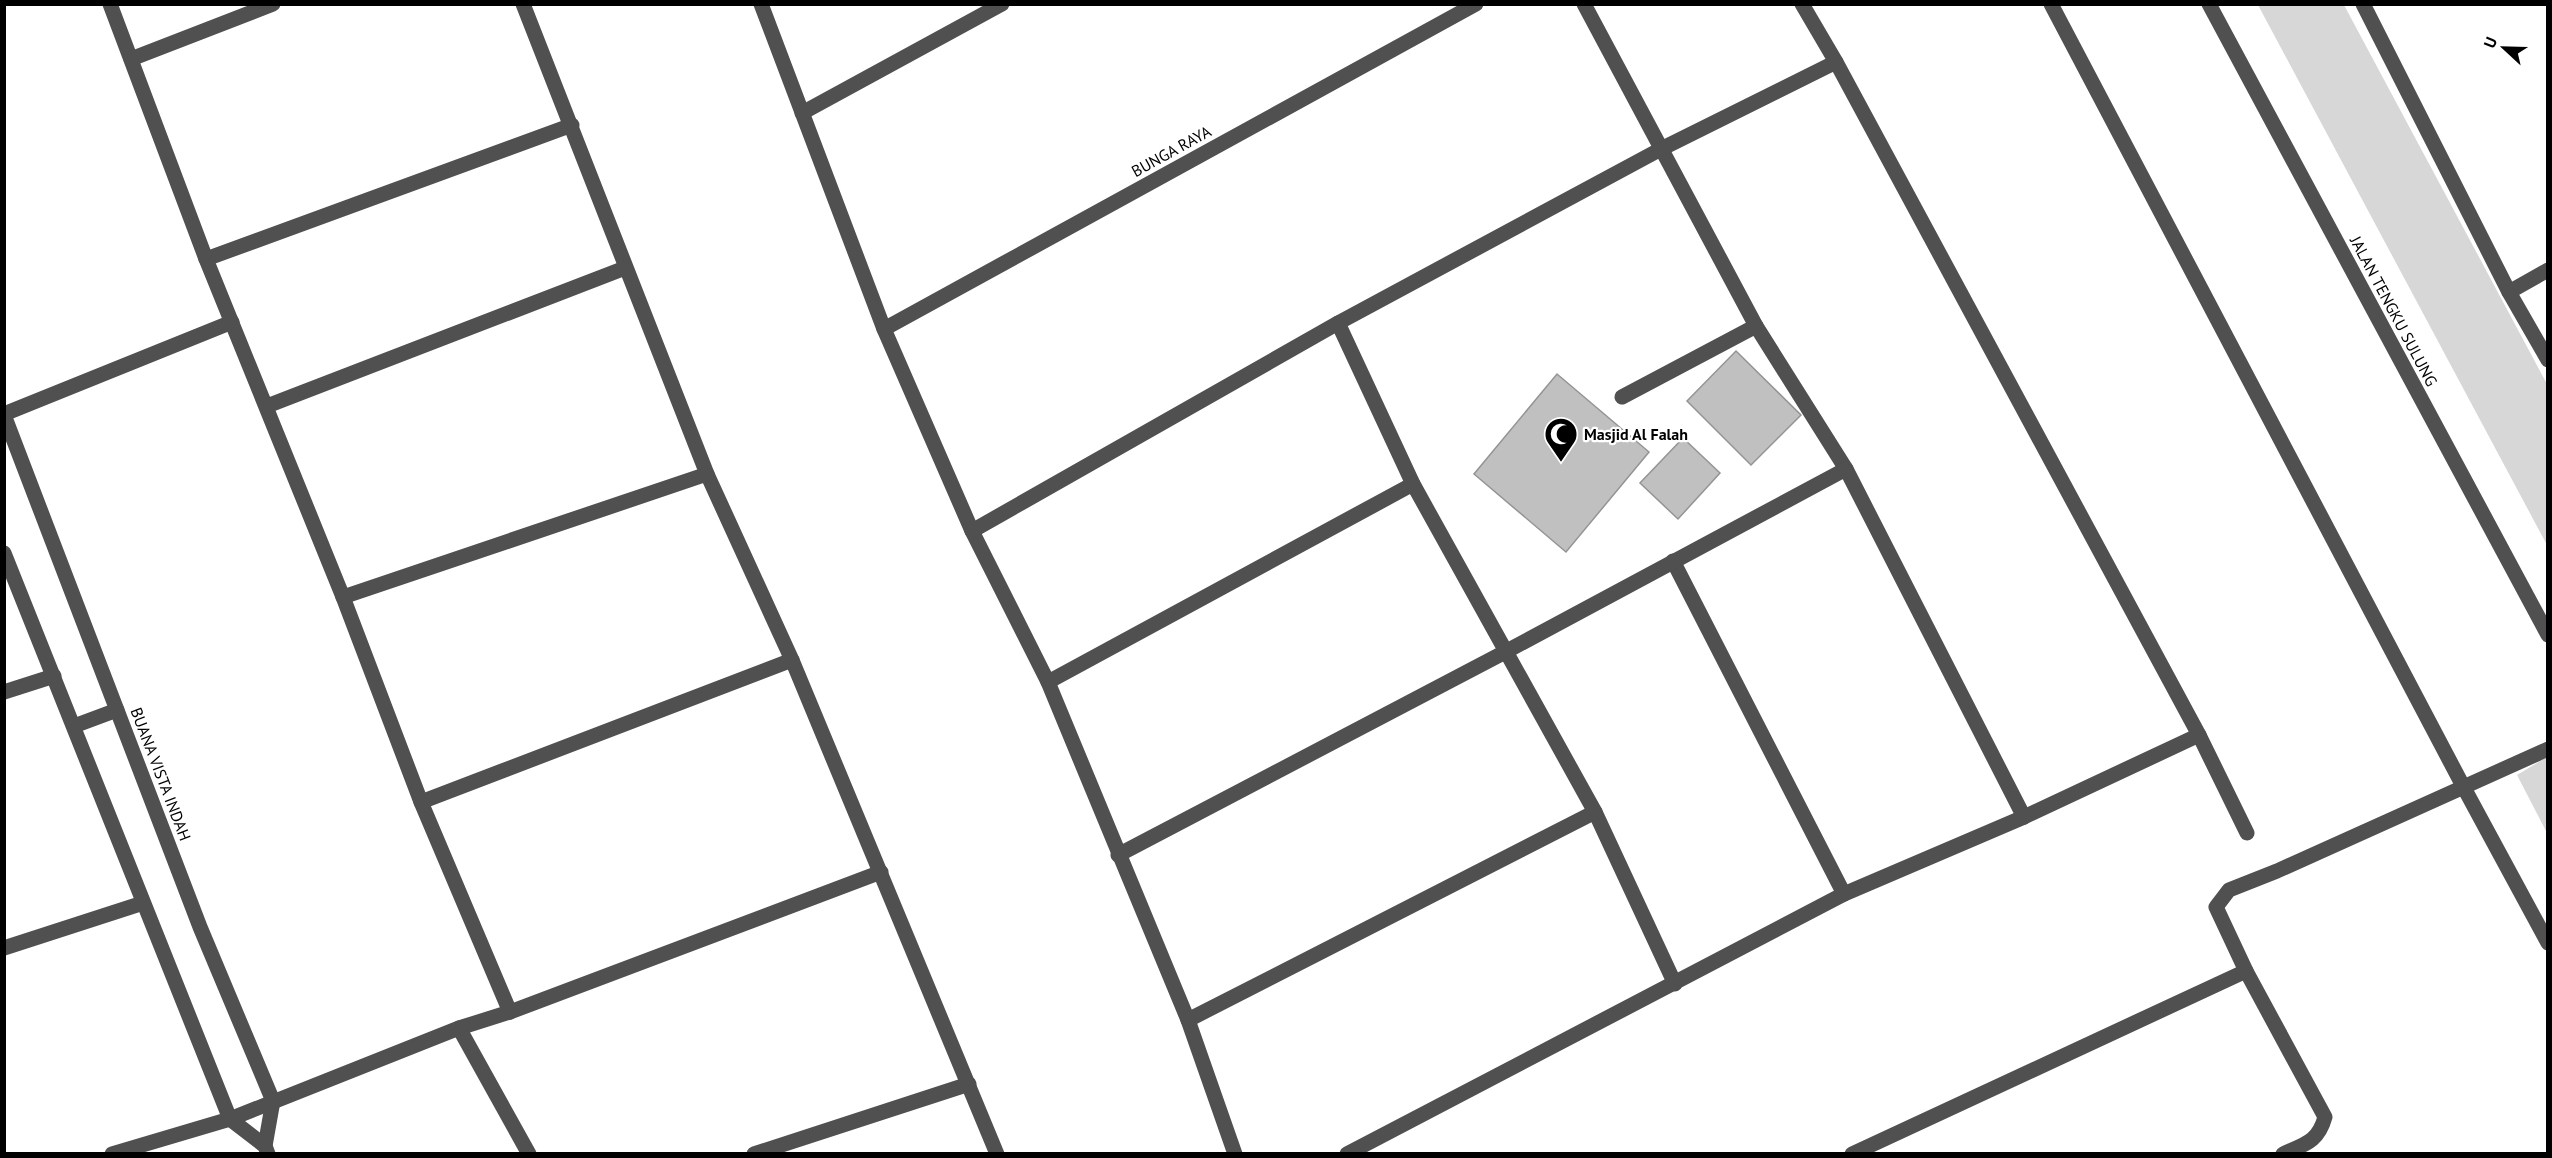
<svg xmlns="http://www.w3.org/2000/svg" width="2552" height="1158" font-family="'PT Sans',sans-serif">
<style>
.green{fill:#d7d7d7}
.building{fill:#c0c0c0;stroke:#949494;stroke-width:1.5}
.lines{fill:none;stroke-linecap:round;stroke-linejoin:round}
.minor{stroke:#505050;stroke-width:15}
.labels{text-anchor:middle;dominant-baseline:central;stroke-width:4.5;stroke-linejoin:round;paint-order:stroke}
.street-label{font-size:16px;fill:#000;stroke:#fff}
.poi-label{font-size:16px;font-weight:bold;fill:#000;stroke:#fff;text-anchor:start}
</style>
<rect width="100%" height="100%" fill="#fff"/>
<!-- green -->
<g class="green">
<polygon points="2258,5 2344,5 2547,384 2547,545"/>
<polygon points="2547,757 2547,833 2517,775"/>
</g>
<!-- building -->
<g class="building">
<polygon points="1736,351 1801,415 1751,465 1687,401"/>
<polygon points="1557,374 1649,452 1566,552 1474,474"/>
<polygon points="1683,438 1720,473 1678,519 1640,483"/>
</g>
<g class="lines">
<!-- minor -->
<g class="minor">
<polyline points="110,4 206,259 343,597 421,802 510,1012"/>
<polyline points="523,4 707,474 792,660 997,1154"/>
<polyline points="761,4 884,329 972,531 1048,682 1188,1020 1235,1154"/>
<polyline points="1584,4 1756,326 1846,469 2024,817"/>
<polyline points="1802,4 1836,62 2199,735 2247,833"/>
<polyline points="2051,4 2463,786 2548,943"/>
<polyline points="2209,4 2548,635"/>
<polyline points="2363,4 2509,292 2548,360"/>
<polyline points="131,59 273,4"/>
<polyline points="802,113 1002,4"/>
<polyline points="206,259 572,125"/>
<polyline points="2509,292 2548,270"/>
<polyline points="1338,323 1413,484 1595,812 1675,984"/>
<polyline points="884,329 1476,4"/>
<polyline points="1622,397 1756,326"/>
<polyline points="267,406 625,268"/>
<polyline points="4,414 232,322"/>
<polyline points="4,415 200,927 273,1101 265,1146"/>
<polyline points="972,531 1338,323 1661,149 1836,62"/>
<polyline points="4,553 230,1119 265,1146 268,1154"/>
<polyline points="1673,561 1844,894"/>
<polyline points="343,597 707,474"/>
<polyline points="1048,682 1413,484"/>
<polyline points="4,692 54,676"/>
<polyline points="74,726 117,710"/>
<polyline points="421,802 792,660"/>
<polyline points="1118,855 1507,651 1846,469"/>
<polyline points="4,948 143,903"/>
<polyline points="1188,1020 1595,812"/>
<polyline points="459,1028 529,1154"/>
<polyline points="112,1154 230,1119 459,1028 510,1012 881,872"/>
<polyline points="754,1154 969,1084"/>
<polyline points="1347,1154 1844,894 2024,817 2199,735"/>
<polyline points="1852,1154 2246,971"/>
<path d="M 2283,1154 C 2305,1144 2318,1142 2325,1117 L 2246,971 L 2216,907 L 2229,890 L 2277,871 L 2548,749"/>
</g>
</g>
<!-- icons -->
<defs>
<g id="mosque-pin" transform="scale(1.725)"><path d="M0 17L-7.5 6A9.5 9.5 0 1 1 7.5 6Z" fill="#000" stroke="#fff"/><path d="M3.5-4.9A6 6 0 1 0 3.5 4.9A5 5 0 1 1 3.5-4.9Z" fill="#fff"/></g>
</defs>
<g fill-rule="evenodd">
<use href="#mosque-pin" x="1561" y="434"/>
</g>
<g class="labels">
<!-- street labels -->
<g class="street-label">
<text transform="translate(1171 151) rotate(-29)">BUNGA RAYA</text>
<text transform="translate(2394 311) rotate(62)">JALAN TENGKU SULUNG</text>
<text transform="translate(161 774) rotate(69)">BUANA VISTA INDAH</text>
</g>
<!-- poi labels -->
<g class="poi-label">
<text x="1584" y="434">Masjid Al Falah</text>
</g>
</g>
<!-- border -->
<rect width="2552" height="1158" fill="none" stroke="#000000" stroke-width="12"/>
<!-- north arrow -->
<g transform="translate(2504 48) rotate(292)" stroke="#ffffff" stroke-width="4.5" paint-order="stroke">
<path d="M0-4.5L10 22L0 15L-10 22Z" fill="#000000"/>
<text y="-9" font-size="16" font-weight="bold" text-anchor="middle" fill="#000000">U</text>
</g>
</svg>
